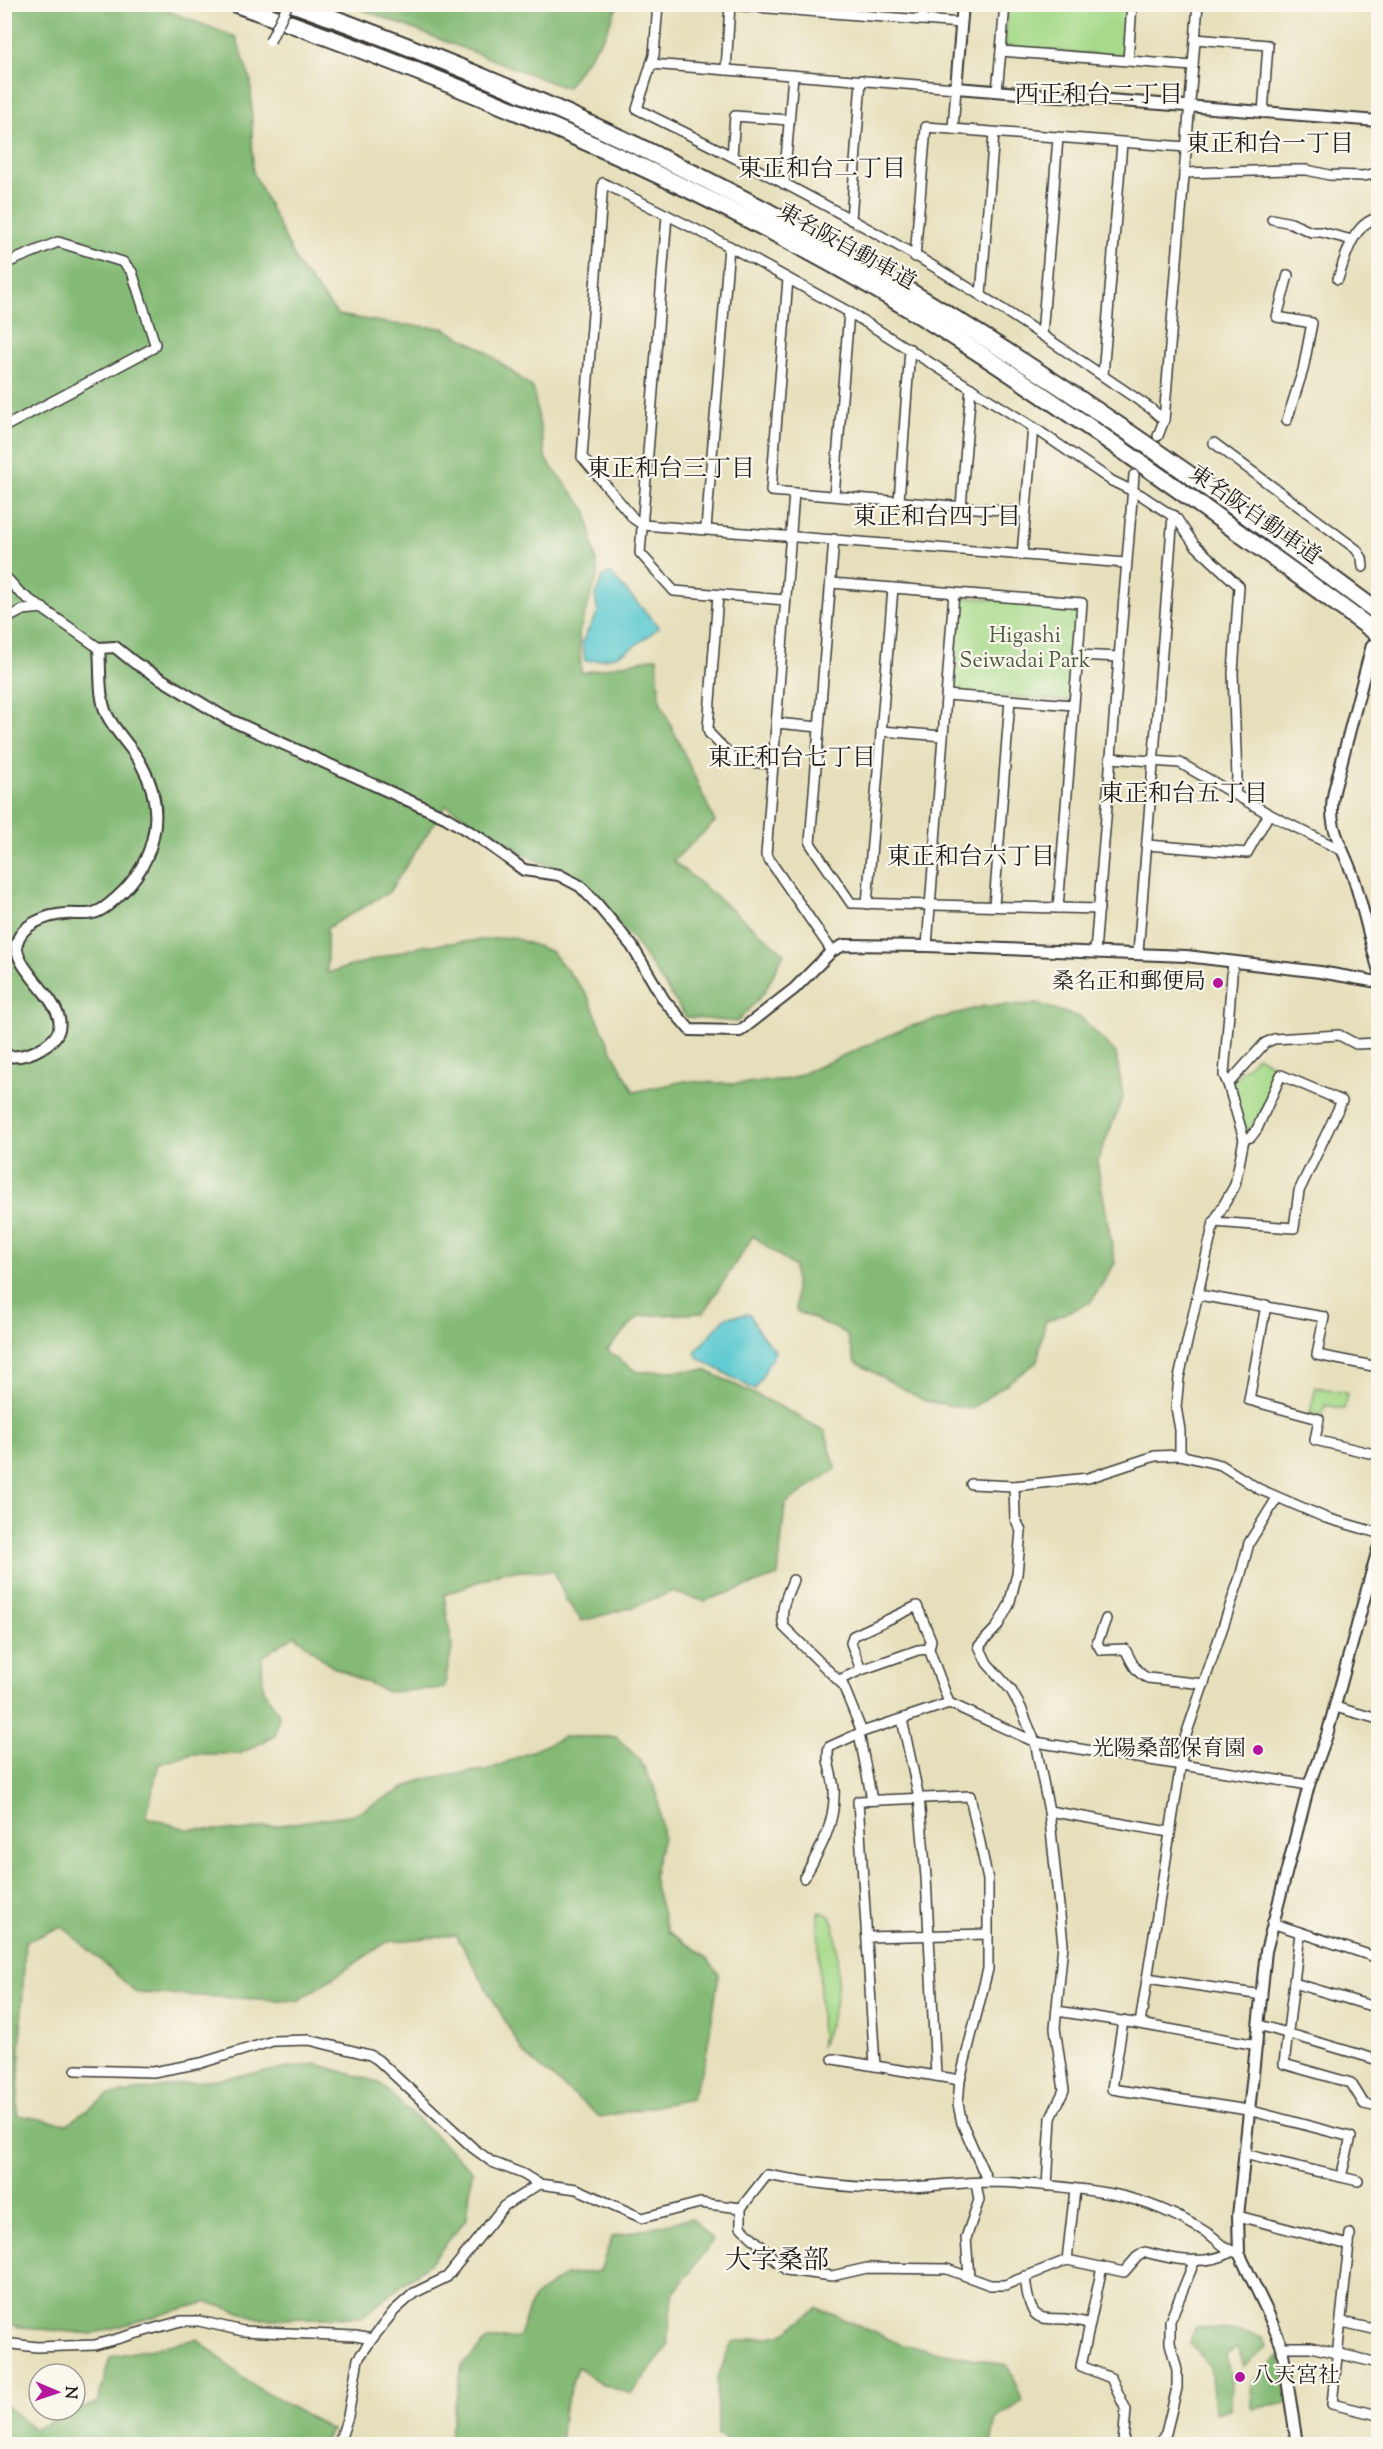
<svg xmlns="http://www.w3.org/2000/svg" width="1383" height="2449" font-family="'Sorts Mill Goudy','Noto Serif JP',serif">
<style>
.green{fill:#a6da8a;stroke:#617b53;stroke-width:1.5}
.forest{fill:#84ba76;stroke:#506b49;stroke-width:1.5}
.water{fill:#5dcad1;stroke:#3c7376;stroke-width:1.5}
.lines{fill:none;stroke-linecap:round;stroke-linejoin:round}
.minor-casing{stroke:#3a3934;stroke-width:12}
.tertiary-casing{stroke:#3a3934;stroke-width:14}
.motorway-casing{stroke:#3a3934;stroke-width:20}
.minor{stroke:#fff;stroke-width:9}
.tertiary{stroke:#fff;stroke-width:10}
.motorway{stroke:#fff;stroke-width:16}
.minor-bridge-casing{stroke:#3a3934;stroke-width:12;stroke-linecap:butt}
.minor-bridge{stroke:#fff;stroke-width:9}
.poi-dot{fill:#b5179e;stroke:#fbf7ec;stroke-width:2}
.labels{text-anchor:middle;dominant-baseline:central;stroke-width:4.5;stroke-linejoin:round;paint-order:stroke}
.street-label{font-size:22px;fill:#1c1c1c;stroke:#fbf7ec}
.park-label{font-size:22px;fill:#4c5e42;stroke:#fbf7ec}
.poi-label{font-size:22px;fill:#1c1c1c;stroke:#fbf7ec;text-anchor:end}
.neighbourhood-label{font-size:24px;fill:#1c1c1c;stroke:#fbf7ec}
.quarter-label{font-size:26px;fill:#1c1c1c;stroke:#fbf7ec}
</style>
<rect width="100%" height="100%" fill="#fbf7ec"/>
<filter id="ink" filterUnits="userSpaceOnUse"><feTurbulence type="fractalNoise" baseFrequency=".0167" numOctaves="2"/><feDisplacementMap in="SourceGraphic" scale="12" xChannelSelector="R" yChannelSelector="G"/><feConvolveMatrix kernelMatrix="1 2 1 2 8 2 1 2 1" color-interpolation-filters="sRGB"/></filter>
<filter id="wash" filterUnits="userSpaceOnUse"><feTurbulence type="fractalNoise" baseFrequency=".008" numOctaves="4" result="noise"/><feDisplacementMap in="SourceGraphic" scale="24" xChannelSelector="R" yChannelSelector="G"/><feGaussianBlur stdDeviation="1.35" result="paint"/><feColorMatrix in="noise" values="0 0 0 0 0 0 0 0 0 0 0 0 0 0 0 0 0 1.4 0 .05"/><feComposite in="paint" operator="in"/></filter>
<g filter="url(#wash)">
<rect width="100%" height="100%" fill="#e6dfbb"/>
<!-- green -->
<g class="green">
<polygon points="1008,5 1129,5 1125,54 1121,57 1008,47 1005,44"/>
<polygon points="961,597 1074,606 1078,610 1070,698 1067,701 954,692 952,689 958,600"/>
<polygon points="1257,1056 1281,1071 1251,1134 1245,1136 1230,1084"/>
<polygon points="1316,1387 1347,1393 1344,1409 1325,1405 1322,1416 1310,1413"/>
<path d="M 818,1912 C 822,1913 827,1913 830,1917 C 840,1930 838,1990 835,2006 C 831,2020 825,2033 821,2047 Z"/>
</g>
<!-- forest -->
<g class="forest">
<polygon points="5,5 152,5 236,37 251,82 253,172 299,267 338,315 393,324 443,328 481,348 533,388 546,460 587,511 598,574 579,632 581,673 657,657 660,701 715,822 673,861 784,953 764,993 737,1022 686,1017 634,940 574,875 526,856 446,805 389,892 327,928 327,973 421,946 512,937 552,952 587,995 611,1049 634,1092 685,1081 733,1084 790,1079 908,1027 984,1006 1038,1004 1081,1018 1116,1053 1123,1097 1097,1162 1115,1263 1091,1302 1045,1322 1037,1362 971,1409 925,1401 855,1362 846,1333 796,1311 794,1267 753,1236 703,1313 639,1316 607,1350 637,1372 705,1370 779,1406 825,1431 836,1469 785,1504 778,1576 704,1601 671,1592 633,1607 582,1621 566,1600 554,1571 505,1571 444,1595 452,1647 444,1688 388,1692 331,1666 295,1635 262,1657 263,1689 279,1715 275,1736 239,1754 192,1754 159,1764 146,1817 186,1829 241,1831 354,1814 423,1779 491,1769 564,1737 616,1737 640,1760 657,1793 663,1837 653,1877 667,1931 705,1956 719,1974 705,2062 691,2099 600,2117 524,2054 456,1935 387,1942 298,2001 137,1993 62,1926 25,1942 17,2115 67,2124 109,2095 317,2064 378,2082 472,2171 467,2218 431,2262 362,2317 262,2319 207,2302 92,2334 19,2327 5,2321 4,1020 11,999 5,992"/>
<polygon points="351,5 618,5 604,36 566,88"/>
<polygon points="691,2218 713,2240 672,2296 667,2348 631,2394 603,2385 577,2367 563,2413 560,2444 448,2444 462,2366 487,2340 518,2338 533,2298 565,2275 600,2271 612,2237"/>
<polygon points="818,2308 902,2345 1007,2365 1023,2401 996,2419 991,2444 730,2444 718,2434 717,2379 732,2342 781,2335"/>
<polygon points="1194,2327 1230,2330 1263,2338 1266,2347 1244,2366 1238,2348 1226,2355 1232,2387 1230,2409 1215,2413 1210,2367 1190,2342"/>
<polygon points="197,2339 249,2383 332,2430 321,2444 5,2444 5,2405 34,2429 98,2402 110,2357"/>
<polygon points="1280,2355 1288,2403 1252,2409 1251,2383"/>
</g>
<!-- water -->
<g class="water">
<path d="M 610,573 L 659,627 C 634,648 619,660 585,661 L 582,642 L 598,612 L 595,597 L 603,576 Z"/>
<polygon points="750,1314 759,1332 775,1351 755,1390 698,1358 695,1352 726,1317"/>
</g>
</g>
<g filter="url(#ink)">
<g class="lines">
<!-- minor casing -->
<g class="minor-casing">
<g id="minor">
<path d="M 658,4 L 654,55 L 637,109 C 723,151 807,194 890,241 C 980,292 1065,350 1150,408 L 1164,420"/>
<polyline points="1005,4 1001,51 1193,66"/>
<polyline points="730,5 961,23"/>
<polyline points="922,20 923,4"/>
<polyline points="1195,39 1268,45 1263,113"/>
<polyline points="1128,61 1132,4"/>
<polyline points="651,64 956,88 953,129"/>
<polyline points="726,70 730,4"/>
<polyline points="997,91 1001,51"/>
<polyline points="732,156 735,116 789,120"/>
<polyline points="1184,173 1289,170 1307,170 1329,175 1363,176 1378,173"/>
<polyline points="784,184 793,75"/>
<polyline points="667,215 640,553 674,591 785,600"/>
<polyline points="1272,219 1291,223 1311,232 1321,232 1352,240"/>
<polyline points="851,220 861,80"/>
<polyline points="915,257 926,127 1186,147"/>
<polyline points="4,264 58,242 123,262 132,272 155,344 153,348 4,427"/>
<polyline points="788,279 771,491 1025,512"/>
<path d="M 1338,279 C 1345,258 1353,223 1378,218"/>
<polyline points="981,295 994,133"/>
<polyline points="1042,335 1058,138"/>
<polyline points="1103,375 1122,143"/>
<polyline points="1287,420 1303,370 1312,323 1277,317 1288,275"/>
<polyline points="1158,436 1164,420 1198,4"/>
<polyline points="1214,443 1356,549 1362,558 1363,567"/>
<polyline points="794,493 766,855 832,951"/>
<polyline points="834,496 849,312"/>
<polyline points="899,501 910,349"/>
<polyline points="961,506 971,388"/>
<polyline points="706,529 729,246"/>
<polyline points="834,539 810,843 851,903 1099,909"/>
<polyline points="1022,555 1033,427"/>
<polyline points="1126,563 643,525 634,519 582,457 603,183 729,246 849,312 1033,427 1112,481 1141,495 1177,519 1194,544 1239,586 1233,673 1237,777 1235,795"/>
<polyline points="4,575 20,593 99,648"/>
<polyline points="831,583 1082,603 1058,908"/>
<polyline points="718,595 708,728 709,733 736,761 772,764"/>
<polyline points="4,620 23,610 43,608"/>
<polyline points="1078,655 1119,657"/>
<polyline points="947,695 1073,705"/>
<polyline points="776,723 819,727"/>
<polyline points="881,731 943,736"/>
<polyline points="1110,758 1180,763 1269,814 1341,850"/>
<polyline points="1147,845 1247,853 1269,814"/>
<polyline points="867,904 893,588"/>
<polyline points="994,906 1010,700"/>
<polyline points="927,946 954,593"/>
<polyline points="1095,952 1134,475"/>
<polyline points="1138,953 1173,515"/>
<polyline points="1228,1084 1224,1075 1233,962"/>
<polyline points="1214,1222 1294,1228 1299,1191 1342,1101 1281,1075 1257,1129 1251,1137 1244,1139"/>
<polyline points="1199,1295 1324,1317 1317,1355 1378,1367"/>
<polyline points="1266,1305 1249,1400 1319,1419 1315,1440 1378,1455"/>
<polyline points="1180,1455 1180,1430 1176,1407 1179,1378 1214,1222 1235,1185 1244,1139 1228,1084 1265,1043 1274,1039 1339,1035 1356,1044 1378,1043"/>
<polyline points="971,1484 1014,1486 1088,1478 1155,1456 1180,1455 1221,1465 1259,1489 1326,1518 1378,1533"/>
<polyline points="1014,1486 1015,1518 1021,1531 1017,1574 1009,1605 997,1627 979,1646 987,1663 1011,1690 1021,1708 1035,1742 1049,1811 1063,1944 1055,2028 1064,2090 1051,2118 1047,2186"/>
<path d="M 793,1580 C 787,1595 779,1610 784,1627 L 843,1685 L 862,1732"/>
<path d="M 1106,1619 L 1097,1643 L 1101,1650 L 1125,1649 C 1131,1660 1135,1673 1148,1678 L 1204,1684"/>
<polyline points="929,1649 931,1640 917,1606 853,1636 851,1643 861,1670 918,1650 929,1649 949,1703"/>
<polyline points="839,1680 861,1670"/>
<polyline points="1335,1707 1378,1719"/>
<polyline points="902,1719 919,1798 926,1877 936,2076"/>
<polyline points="859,1733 872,1800"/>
<polyline points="1049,1811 1169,1832"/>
<path d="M 804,1878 C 820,1850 836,1823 834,1789 C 833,1775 825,1761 829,1747 L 862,1732 L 949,1703 L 1035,1742 L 1309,1785"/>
<polyline points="1272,1923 1378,1958"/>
<polyline points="1300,1933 1284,2064 1351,2083 1364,2104 1378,2107"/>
<polyline points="867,1937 988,1934"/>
<polyline points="1147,1978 1262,1995"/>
<polyline points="1294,1983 1378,2008"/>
<polyline points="1057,2011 1140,2024 1257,2045"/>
<polyline points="1123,2021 1112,2089 1248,2110 1351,2137 1341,2177"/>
<polyline points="1140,2024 1185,1738 1240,1577 1249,1543 1277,1498"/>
<polyline points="1259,2025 1378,2060"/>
<polyline points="833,2059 960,2080"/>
<polyline points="875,2066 858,1801 970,1796 988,1880 988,1969 960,2080 958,2104 962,2123 988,2182"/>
<polyline points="76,2070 153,2072 201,2063 273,2041 309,2040 370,2055 378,2060 473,2148 492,2162 523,2174 539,2184 577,2189 642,2218 700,2203 741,2208"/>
<polyline points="1244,2154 1358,2181"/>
<polyline points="1238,2216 1349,2245"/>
<polyline points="1350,2234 1332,2404 1378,2415"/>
<path d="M 1231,2252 C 1206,2267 1171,2259 1145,2252 L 1137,2257 L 1124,2272 L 1067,2260 L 1005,2285 L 990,2285 L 947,2269 L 867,2268 L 832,2276 L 786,2270 L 741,2227 L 741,2208 L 767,2175 C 805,2182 842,2187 880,2188 C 917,2189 953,2182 990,2182 C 1030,2183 1072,2187 1112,2194 C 1147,2201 1179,2215 1209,2234 C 1219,2241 1226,2251 1239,2253"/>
<polyline points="1067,2260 1075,2190"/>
<polyline points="1102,2267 1081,2366 1111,2378 1126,2410 1123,2443"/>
<path d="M 1025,2276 C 1031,2340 1046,2308 1090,2324"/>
<polyline points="969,2277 966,2238 979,2200 976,2183"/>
<polyline points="1342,2322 1378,2330"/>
<polyline points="4,2343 37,2347 95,2345 181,2321 199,2321 243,2331 355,2336 372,2339"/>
<polyline points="1282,2347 1311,2347 1378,2363"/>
<polyline points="339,2444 348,2416 358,2359 372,2339 394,2311 414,2293 447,2277 504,2206 539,2184"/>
<polyline points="1159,2444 1166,2433 1177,2388 1177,2370 1170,2343 1170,2321 1195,2260"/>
</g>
</g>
<!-- tertiary casing -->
<g class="tertiary-casing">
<g id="tertiary">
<polyline points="963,4 956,88 1378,121"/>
<path d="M 1372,645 L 1334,791 C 1326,829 1343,845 1354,879 C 1363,908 1370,939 1378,968"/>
<path d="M 4,1056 C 18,1058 32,1054 43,1047 C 94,1017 11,975 17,943 C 21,924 48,915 65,914 C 82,913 92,918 108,905 C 153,870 170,815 141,764 C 132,747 116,733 107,715 C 98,697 101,669 99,648 L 115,647 L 135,663 L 224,717 L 445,817 L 480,838 L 524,870 L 559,875 L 580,886 L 597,904 L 632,946 L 664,1000 L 690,1030 L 740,1031 L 794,989 L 832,951 L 844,945 L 927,946 L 1186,956 L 1320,972 L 1378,982"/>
<polyline points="1297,2444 1282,2347 1268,2313 1239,2253 1238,2216 1266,1951 1309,1785 1327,1735 1378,1549"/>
</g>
</g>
<!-- motorway casing -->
<g class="motorway-casing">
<g id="motorway">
<path d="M 236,4 C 434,74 627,152 810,252 C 922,312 1028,384 1132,457 C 1215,515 1297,574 1378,634"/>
<path d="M 294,4 C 541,92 778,205 998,346 C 1129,429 1254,520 1378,612"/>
</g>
</g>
<!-- minor -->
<use href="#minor" class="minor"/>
<!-- tertiary -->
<use href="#tertiary" class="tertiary"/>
<!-- motorway -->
<use href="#motorway" class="motorway"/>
<!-- minor-bridge casing -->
<g class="minor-bridge-casing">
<polyline id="minor-bridge" points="270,41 288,4"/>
</g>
<!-- minor-bridge -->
<use href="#minor-bridge" class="minor-bridge"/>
</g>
</g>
<!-- markers -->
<g class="poi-dot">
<circle cx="1218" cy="983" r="6"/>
<circle cx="1258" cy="1750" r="6"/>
<circle cx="1240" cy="2377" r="6"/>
</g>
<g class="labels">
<!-- street labels -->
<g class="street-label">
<text transform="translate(846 248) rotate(29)">東名阪自動車道</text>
<text transform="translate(1254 516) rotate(35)">東名阪自動車道</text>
</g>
<!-- park labels -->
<g class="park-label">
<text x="1025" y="637">Higashi<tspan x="1025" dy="25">Seiwadai Park</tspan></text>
</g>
<!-- poi labels -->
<g class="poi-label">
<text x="1206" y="983">桑名正和郵便局</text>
<text x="1246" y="1750">光陽桑部保育園</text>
<text x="1252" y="2377" text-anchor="start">八天宮社</text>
</g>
<!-- neighbourhood labels -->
<g class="neighbourhood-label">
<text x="1099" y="96">西正和台二丁目</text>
<text x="1270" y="145">東正和台一丁目</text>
<text x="822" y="170">東正和台二丁目</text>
<text x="671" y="470">東正和台三丁目</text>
<text x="937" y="518">東正和台四丁目</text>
<text x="792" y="759">東正和台七丁目</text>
<text x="1184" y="795">東正和台五丁目</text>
<text x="971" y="858">東正和台六丁目</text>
</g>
<!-- quarter labels -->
<g class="quarter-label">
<text x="777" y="2261">大字桑部</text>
</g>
</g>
<!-- margin -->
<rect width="1383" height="2449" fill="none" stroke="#fbf7ec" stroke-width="24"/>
<!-- north arrow -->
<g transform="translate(57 2392) rotate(92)"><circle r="28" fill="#fbf7ec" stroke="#a29f99" stroke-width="1.5"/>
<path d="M0-4.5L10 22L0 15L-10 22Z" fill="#b5179e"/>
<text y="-9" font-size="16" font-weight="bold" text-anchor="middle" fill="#1c1c1c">N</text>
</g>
</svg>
